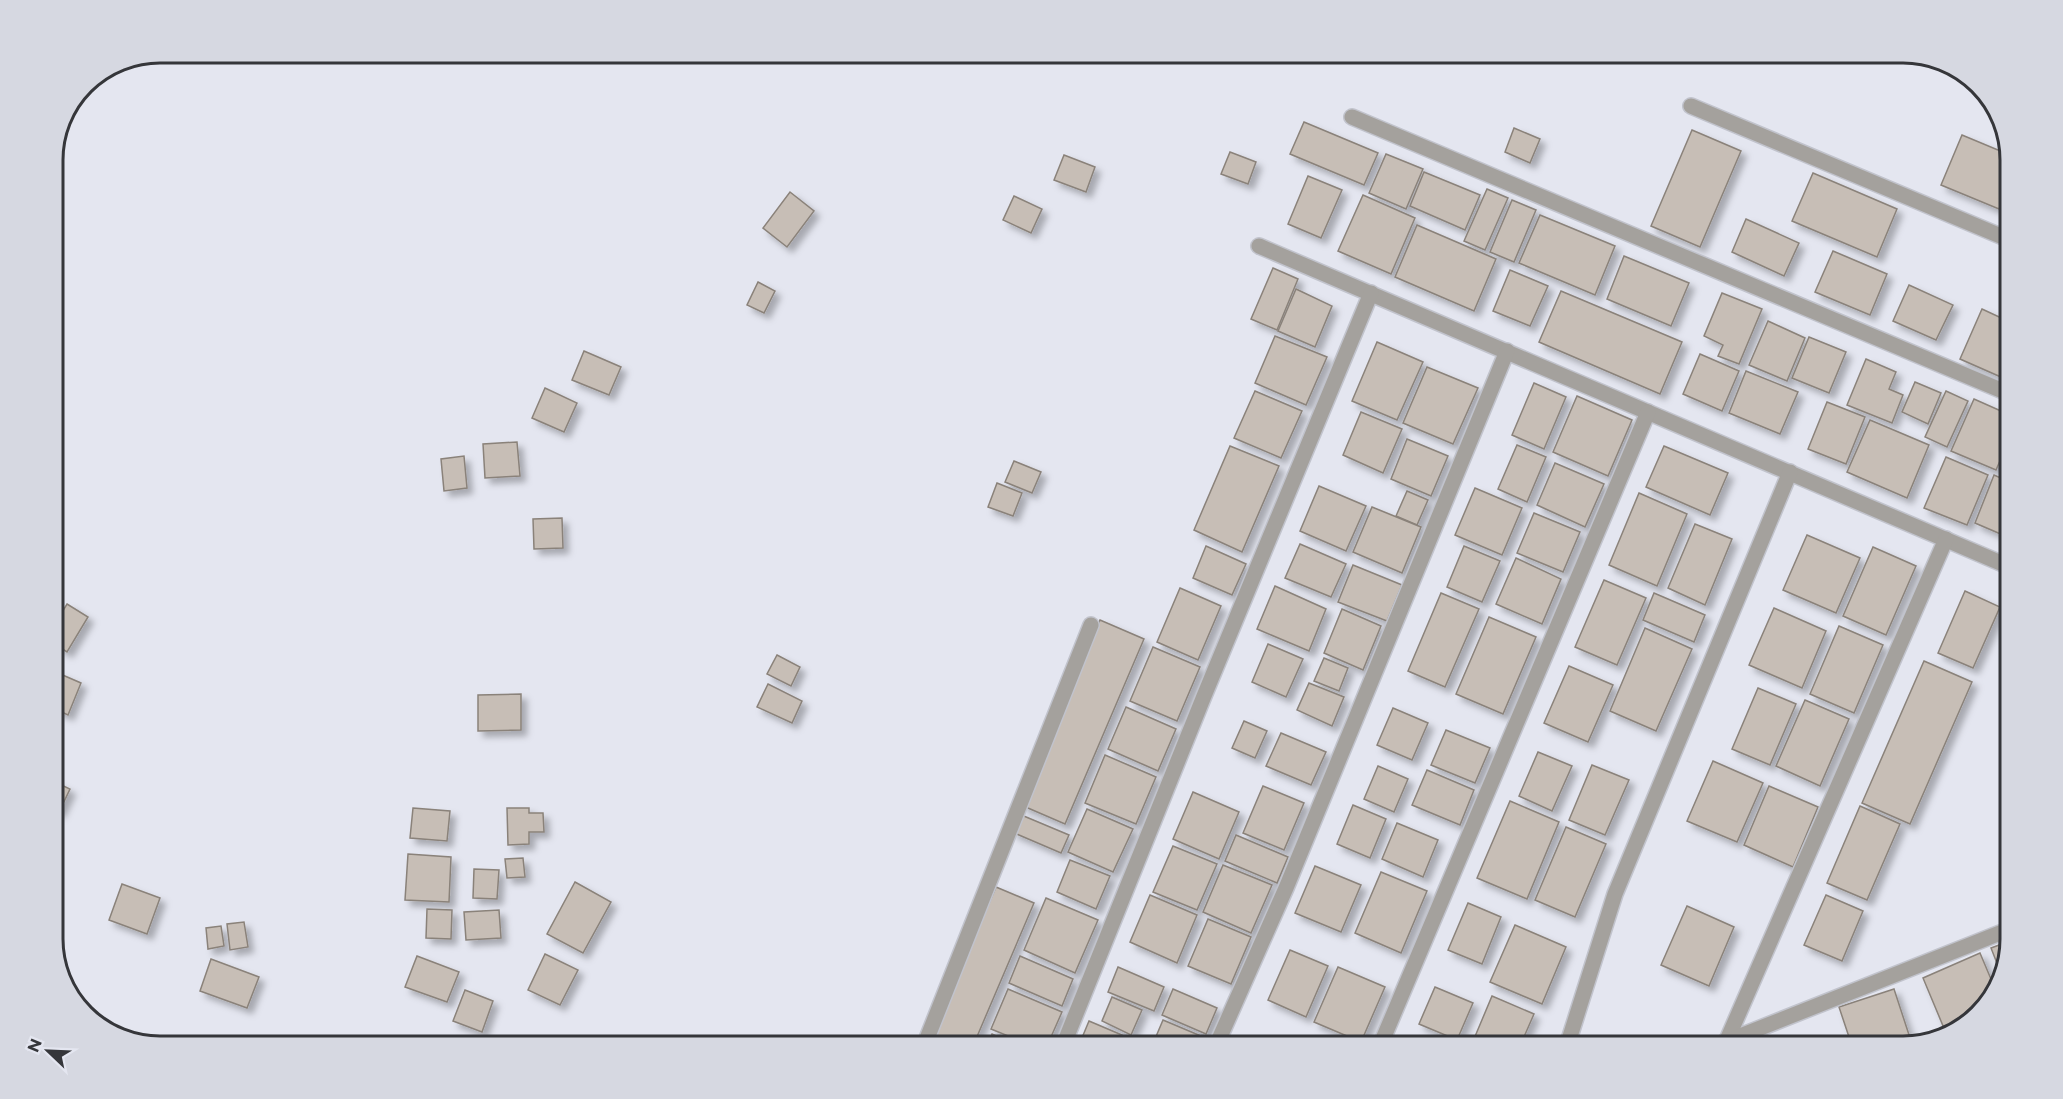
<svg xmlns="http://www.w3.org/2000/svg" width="2063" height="1099" font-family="Montserrat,sans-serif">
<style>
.building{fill:#c7beb6;stroke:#8a827a;stroke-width:1.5;filter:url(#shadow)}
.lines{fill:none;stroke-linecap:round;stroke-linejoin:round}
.minor-casing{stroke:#c1c3cc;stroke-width:18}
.minor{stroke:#a4a19d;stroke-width:15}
.rim{fill:none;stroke:#35363a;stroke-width:3}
</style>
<defs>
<filter id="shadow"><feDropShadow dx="5.5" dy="5.5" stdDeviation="3" flood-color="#0004"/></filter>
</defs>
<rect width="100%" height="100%" fill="#e4e6f0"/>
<!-- building -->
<g class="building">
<polygon points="1304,122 1378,153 1364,185 1290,154"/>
<polygon points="1514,128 1540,139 1530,163 1505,152"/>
<polygon points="1692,130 1741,151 1700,247 1651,226"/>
<polygon points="1962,135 2010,155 2010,182 1999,209 1941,185"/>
<polygon points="1230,152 1256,162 1248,184 1221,174"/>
<polygon points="1386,154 1423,169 1406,209 1369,193"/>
<polygon points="1064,155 1095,167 1086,192 1054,180"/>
<polygon points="1424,172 1480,195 1465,230 1410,206"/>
<polygon points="1813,173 1897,209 1877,257 1792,221"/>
<polygon points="1308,176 1342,190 1321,238 1288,224"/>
<polygon points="1487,189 1508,198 1485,250 1464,241"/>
<polygon points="790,192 814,211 787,247 763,228"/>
<polygon points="1363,195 1415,218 1391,274 1338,251"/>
<polygon points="1014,196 1042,209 1031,233 1003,220"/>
<polygon points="1512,200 1536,210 1514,262 1490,252"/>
<polygon points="1540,215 1615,246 1595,295 1519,263"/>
<polygon points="1746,219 1799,243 1784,276 1732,252"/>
<polygon points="1417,225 1496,259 1474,311 1395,277"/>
<polygon points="1833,251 1887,274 1870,315 1815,292"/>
<polygon points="1624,256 1689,283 1671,326 1607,299"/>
<polygon points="1273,268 1298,279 1277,330 1251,319"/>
<polygon points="1510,270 1548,286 1530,326 1493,311"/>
<polygon points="2010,279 2010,311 2000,306"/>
<polygon points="758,282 775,291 764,313 747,305"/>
<polygon points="1909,285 1953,305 1936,340 1893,321"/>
<polygon points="1296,289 1332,306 1315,347 1278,331"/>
<polygon points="1561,291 1682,342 1660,394 1539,342"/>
<polygon points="1722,293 1762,309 1739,364 1718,356 1723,345 1704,336"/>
<polygon points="1982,309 2010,322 2010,381 1960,359"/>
<polygon points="1768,321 1805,338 1787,381 1749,365"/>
<polygon points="1275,336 1327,357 1306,405 1255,383"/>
<polygon points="1809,337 1846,352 1829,393 1792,378"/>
<polygon points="1377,342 1423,362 1397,420 1352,401"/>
<polygon points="584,351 621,367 609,395 572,380"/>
<polygon points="1700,354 1739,371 1722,411 1683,394"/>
<polygon points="1866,359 1896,372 1889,389 1903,395 1892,423 1847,405"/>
<polygon points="1427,367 1478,388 1453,444 1403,423"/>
<polygon points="1746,371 1798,392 1780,434 1729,413"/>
<polygon points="1915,382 1941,393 1928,424 1902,412"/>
<polygon points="1534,383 1566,397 1544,449 1512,435"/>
<polygon points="545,388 577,403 564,432 532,418"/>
<polygon points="1255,391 1302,411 1281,458 1234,438"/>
<polygon points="1946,391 1968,401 1947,447 1925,437"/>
<polygon points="1577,396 1632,420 1608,476 1553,452"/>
<polygon points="1974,399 2010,415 2010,438 1996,470 1951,451"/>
<polygon points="1827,402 1865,417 1846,464 1808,449"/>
<polygon points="1361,412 1402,429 1383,473 1343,455"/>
<polygon points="1870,420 1929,445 1907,498 1847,472"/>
<polygon points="1407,439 1448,456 1431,496 1391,479"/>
<polygon points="517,442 520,476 485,478 483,444"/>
<polygon points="1517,445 1546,457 1527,502 1498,489"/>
<polygon points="1230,446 1279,466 1242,552 1194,530"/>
<polygon points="1664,446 1728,473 1710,515 1646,487"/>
<polygon points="464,456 467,488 444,491 441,459"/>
<polygon points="1946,457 1988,475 1967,525 1924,508"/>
<polygon points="1014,461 1041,472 1032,493 1005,482"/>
<polygon points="1555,463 1604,484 1585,527 1537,505"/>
<polygon points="1994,475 2010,482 2010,538 1975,523"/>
<polygon points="997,483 1022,493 1013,516 988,507"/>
<polygon points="1319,486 1366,506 1346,551 1300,531"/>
<polygon points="1475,488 1522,508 1502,555 1455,535"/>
<polygon points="1407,491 1428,500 1417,525 1396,516"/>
<polygon points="1639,493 1687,514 1657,586 1609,565"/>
<polygon points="1372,507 1421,527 1402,573 1353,552"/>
<polygon points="1534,513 1580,532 1563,572 1517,553"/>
<polygon points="562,518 563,548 534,549 533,519"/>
<polygon points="1695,524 1732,539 1705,605 1668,588"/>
<polygon points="1807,535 1860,558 1836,613 1783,590"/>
<polygon points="1300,544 1346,564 1331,597 1285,578"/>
<polygon points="1206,546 1246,564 1232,595 1193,578"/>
<polygon points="1464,546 1500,561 1482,602 1447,587"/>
<polygon points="1873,547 1916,566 1886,635 1843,616"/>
<polygon points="1516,558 1561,579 1542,624 1496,604"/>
<polygon points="1353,565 1402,585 1387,621 1338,602"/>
<polygon points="1604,580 1646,598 1617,665 1575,647"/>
<polygon points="1275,586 1326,609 1309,651 1257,629"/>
<polygon points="1180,588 1221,606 1198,660 1157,642"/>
<polygon points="1965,591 2000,607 1973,668 1938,653"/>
<polygon points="1441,593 1479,609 1445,687 1408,671"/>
<polygon points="1654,593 1705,615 1694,642 1643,620"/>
<polygon points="67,604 88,617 67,652 53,643 53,627"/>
<polygon points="1774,608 1826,631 1802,688 1749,665"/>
<polygon points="1342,609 1381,626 1363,670 1324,653"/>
<polygon points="1489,617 1536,637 1503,714 1456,694"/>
<polygon points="1100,620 1144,639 1065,824 1021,805"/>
<polygon points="1839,626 1883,645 1854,713 1810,694"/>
<polygon points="1645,628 1692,649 1656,731 1610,711"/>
<polygon points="1268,644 1303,659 1286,697 1252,682"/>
<polygon points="1153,647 1200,667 1177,721 1130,701"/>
<polygon points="777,655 800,667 791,686 767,674"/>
<polygon points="1324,658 1348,668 1339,691 1314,681"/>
<polygon points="1924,661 1972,682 1910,824 1862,803"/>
<polygon points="1569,666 1613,685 1588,742 1544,723"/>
<polygon points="58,673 81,683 68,715 53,708 53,684"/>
<polygon points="1309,683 1344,697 1332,726 1297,710"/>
<polygon points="768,684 802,701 792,723 757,707"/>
<polygon points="1758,688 1796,704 1770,765 1732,749"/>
<polygon points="521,694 521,730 478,731 478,695"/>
<polygon points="1805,700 1849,719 1820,786 1776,766"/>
<polygon points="1126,707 1176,729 1158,771 1108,749"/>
<polygon points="1393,708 1428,723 1412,760 1377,745"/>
<polygon points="1244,721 1267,731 1255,758 1232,748"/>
<polygon points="1446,730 1490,748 1475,783 1431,765"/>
<polygon points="1281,733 1326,752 1311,785 1266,766"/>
<polygon points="1538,752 1572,766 1552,811 1519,796"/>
<polygon points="1105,755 1156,777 1136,824 1085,803"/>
<polygon points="1713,761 1763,783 1737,842 1687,821"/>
<polygon points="1592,765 1629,780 1605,835 1569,820"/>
<polygon points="1378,766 1408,779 1394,812 1364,799"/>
<polygon points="1427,770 1474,790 1460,825 1412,805"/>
<polygon points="53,781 70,789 59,812 53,810"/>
<polygon points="1263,786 1304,803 1284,850 1243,833"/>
<polygon points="1769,786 1818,807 1793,867 1744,845"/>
<polygon points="1193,792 1239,812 1219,859 1173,839"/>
<polygon points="1510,801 1559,822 1527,899 1477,878"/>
<polygon points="1353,805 1386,819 1370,858 1337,844"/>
<polygon points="1860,806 1900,824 1867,900 1827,883"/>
<polygon points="413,808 450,811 447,841 410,838"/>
<polygon points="507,808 529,808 529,813 543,813 544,832 529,832 529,844 508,845"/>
<polygon points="1087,809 1133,829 1113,872 1068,852"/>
<polygon points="1019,814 1069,835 1061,853 1012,832"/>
<polygon points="1397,823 1438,840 1423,877 1382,859"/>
<polygon points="1566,827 1606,844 1575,917 1535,900"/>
<polygon points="1236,835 1288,857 1277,883 1225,861"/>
<polygon points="1173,846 1217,864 1197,910 1153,892"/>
<polygon points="408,854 451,857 449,902 405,900"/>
<polygon points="523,858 525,877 507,878 505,859"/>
<polygon points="1070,860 1110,876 1096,909 1057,892"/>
<polygon points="1223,865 1272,885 1251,933 1203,912"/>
<polygon points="1315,866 1361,885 1341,932 1295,913"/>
<polygon points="474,869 499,870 497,899 473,898"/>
<polygon points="1381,872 1427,891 1401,953 1355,933"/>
<polygon points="575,882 611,902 583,953 547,934"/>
<polygon points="122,884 160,898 147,934 109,920"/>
<polygon points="996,887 1034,903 973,1046 928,1046"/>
<polygon points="1150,895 1197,915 1177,963 1130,942"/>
<polygon points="1826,895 1863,911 1842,961 1804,945"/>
<polygon points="1046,898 1098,920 1075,973 1024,950"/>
<polygon points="1468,903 1501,917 1482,964 1448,950"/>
<polygon points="1687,906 1734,927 1709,986 1661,965"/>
<polygon points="427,909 452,910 451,939 426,938"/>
<polygon points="499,910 501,938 466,940 464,912"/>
<polygon points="1208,919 1251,937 1231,984 1188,966"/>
<polygon points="244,922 248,947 230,950 227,924"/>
<polygon points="1515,925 1566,947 1542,1004 1490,982"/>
<polygon points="221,926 224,946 208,949 206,928"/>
<polygon points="2010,941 2002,976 1991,948"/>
<polygon points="1290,950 1328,966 1306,1017 1268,1000"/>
<polygon points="1980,953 1996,991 1962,1029 1946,1033 1923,978"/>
<polygon points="545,954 578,970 560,1005 528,990"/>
<polygon points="417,956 459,972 447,1002 405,987"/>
<polygon points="1020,956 1073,979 1062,1006 1009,983"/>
<polygon points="211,959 259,977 247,1008 200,991"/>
<polygon points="1118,967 1164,987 1154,1011 1108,992"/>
<polygon points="1338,967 1385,987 1361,1042 1314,1022"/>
<polygon points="1435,987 1473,1003 1457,1040 1419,1024"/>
<polygon points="1008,989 1062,1012 1047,1046 1033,1046 991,1029"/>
<polygon points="1173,989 1217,1008 1206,1034 1162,1015"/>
<polygon points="1894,989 1912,1044 1903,1046 1852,1046 1839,1007"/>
<polygon points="465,990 493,1001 482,1032 453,1021"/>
<polygon points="1492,996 1534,1014 1520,1046 1471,1046"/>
<polygon points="1112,997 1142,1010 1131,1035 1102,1021"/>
<polygon points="1163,1020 1208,1039 1205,1046 1152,1046"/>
<polygon points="1089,1021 1136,1041 1134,1046 1079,1045"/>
<polygon points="992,1034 1019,1046 987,1046"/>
</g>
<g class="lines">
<!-- minor casing -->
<g class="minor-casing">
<g id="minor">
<polyline points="1691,106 2010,240"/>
<polyline points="1352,117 2010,394"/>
<polyline points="1259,246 2010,567"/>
<polyline points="1727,1040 1946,539"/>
<polyline points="924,1046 1091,625"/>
<polyline points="1063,1046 1204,696 1371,293"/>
<polyline points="1216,1046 1286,888 1507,351"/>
<polyline points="1380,1046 1648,412"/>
<polyline points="1567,1046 1615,894 1790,472"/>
<polyline points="1715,1046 2010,929"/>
</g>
</g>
<!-- minor -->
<use href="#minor" class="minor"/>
</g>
<!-- crop -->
<path d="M0 0H2063V1099H0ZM160 63H1903A97 97 0 0 1 2000 160V939A97 97 0 0 1 1903 1036H160A97 97 0 0 1 63 939V160A97 97 0 0 1 160 63Z" fill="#d6d8e1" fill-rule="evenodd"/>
<path class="rim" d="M160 63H1903A97 97 0 0 1 2000 160V939A97 97 0 0 1 1903 1036H160A97 97 0 0 1 63 939V160A97 97 0 0 1 160 63Z"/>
<!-- north arrow -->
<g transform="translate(48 1051) rotate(293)" stroke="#e4e6f0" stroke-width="4.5" paint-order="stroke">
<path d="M0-4.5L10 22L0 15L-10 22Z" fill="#35363a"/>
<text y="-9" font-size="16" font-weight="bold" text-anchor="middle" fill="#35363a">N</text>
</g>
</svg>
